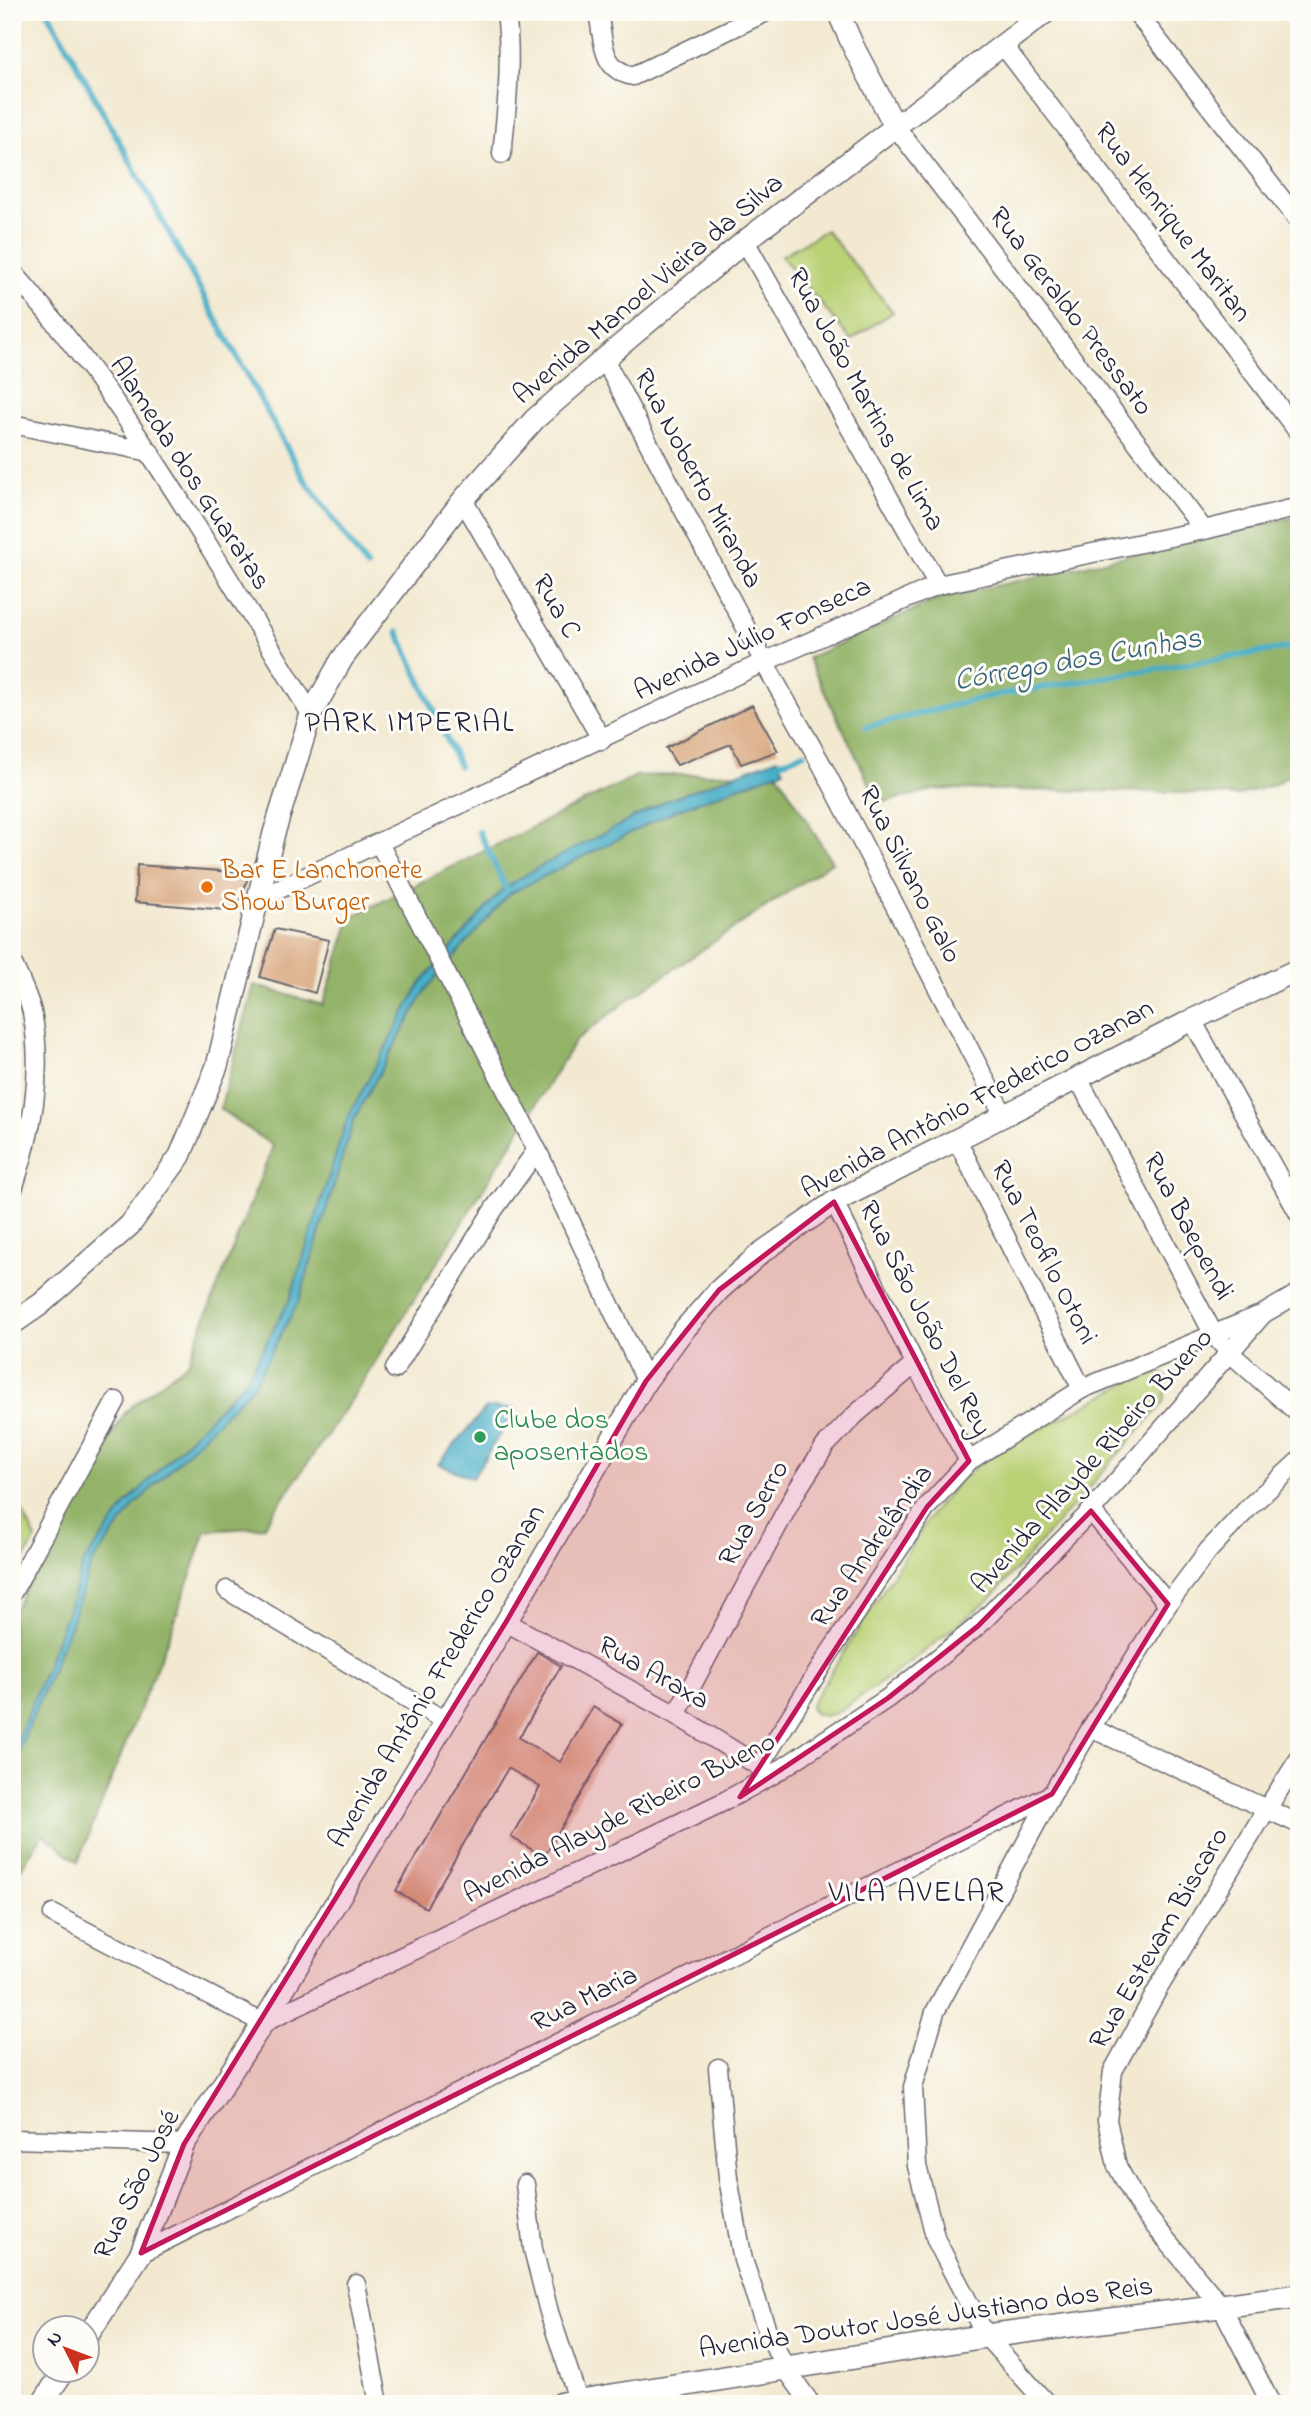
<svg xmlns="http://www.w3.org/2000/svg" width="1311" height="2416" font-family="'Indie Flower',sans-serif">
<style>
.green{fill:#bad176;stroke:#6e7a58;stroke-width:2}
.forest{fill:#93b367;stroke:#5a6a51;stroke-width:2}
.water{fill:#47aec7;stroke:#346881;stroke-width:2}
.lines{fill:none;stroke-linecap:round;stroke-linejoin:round}
.stream{stroke:#47aec7;stroke-width:6}
.building{fill:#d8a57b}
.minor-casing{stroke:#6b686f;stroke-width:21}
.tertiary-casing{stroke:#6b686f;stroke-width:24}
.secondary-casing{stroke:#6b686f;stroke-width:26}
.minor{stroke:#fff;stroke-width:18}
.tertiary{stroke:#fff;stroke-width:21}
.secondary{stroke:#fff;stroke-width:23}
.marked{fill:#c2185b;fill-opacity:0.2;stroke:#c2185b;stroke-width:5;stroke-linejoin:round}
.food-dot{fill:#e8710a;stroke:#fdfcf7;stroke-width:2.5}
.leisure-dot{fill:#2e9e5b;stroke:#fdfcf7;stroke-width:2.5}
.labels{text-anchor:middle;dominant-baseline:central;stroke-width:6;stroke-linejoin:round;paint-order:stroke}
.street-label{font-size:28px;fill:#22223b;stroke:#fdfcf7}
.food-label{font-size:28px;fill:#c56008;stroke:#fdfcf7;text-anchor:start}
.leisure-label{font-size:28px;fill:#27864d;stroke:#fdfcf7;text-anchor:start}
.water-label{font-size:30px;font-style:italic;fill:#33617a;stroke:#fdfcf7}
.neighbourhood-label{font-size:30px;letter-spacing:2px;fill:#22223b;stroke:#fdfcf7}
</style>
<rect width="100%" height="100%" fill="#fdfcf7"/>
<filter id="ink" filterUnits="userSpaceOnUse"><feTurbulence type="fractalNoise" baseFrequency=".0143" numOctaves="2"/><feDisplacementMap in="SourceGraphic" scale="14" xChannelSelector="R" yChannelSelector="G"/><feConvolveMatrix kernelMatrix="1 2 1 2 8 2 1 2 1" color-interpolation-filters="sRGB"/></filter>
<filter id="wash" filterUnits="userSpaceOnUse"><feTurbulence type="fractalNoise" baseFrequency=".00686" numOctaves="4" result="noise"/><feDisplacementMap in="SourceGraphic" scale="28" xChannelSelector="R" yChannelSelector="G"/><feGaussianBlur stdDeviation="1.57" result="paint"/><feColorMatrix in="noise" values="0 0 0 0 0 0 0 0 0 0 0 0 0 0 0 0 0 1.4 0 .05"/><feComposite in="paint" operator="in"/></filter>
<g filter="url(#wash)">
<rect width="100%" height="100%" fill="#f2e9d0"/>
<!-- green -->
<g class="green">
<polygon points="826,230 893,312 851,340 781,256"/>
<polygon points="1160,1371 1167,1378 1164,1402 992,1597 911,1662 836,1713 825,1716 815,1714 810,1708 813,1701 932,1513 957,1483 988,1457 1144,1374"/>
<polygon points="12,1491 36,1539 12,1580"/>
</g>
<!-- forest -->
<g class="forest">
<polygon points="1299,516 1299,770 1273,785 1236,796 1175,792 938,789 879,803 808,658 938,599"/>
<polygon points="777,772 832,862 631,998 576,1040 352,1399 263,1527 206,1531 171,1631 78,1862 43,1834 19,1871 12,1886 12,1615 49,1543 126,1411 188,1362 273,1146 220,1109 254,985 323,1005 351,917 636,776"/>
</g>
<!-- water -->
<g class="water">
<polygon points="778,758 784,770 674,811 509,894 427,988 354,1119 299,1301 253,1386 135,1505 92,1563 69,1629 12,1768 12,1755 71,1602 83,1563 129,1501 246,1380 290,1299 347,1119 420,984 502,890 535,869 668,800"/>
<polygon points="487,1407 516,1409 472,1478 438,1464"/>
</g>
<g class="lines">
<!-- stream -->
<g class="stream">
<polyline points="48,12 303,477 367,567"/>
<polyline points="398,632 459,766"/>
<polyline points="866,727 991,696 1299,646"/>
<polyline points="773,765 804,753"/>
<polyline points="479,832 507,890"/>
</g>
</g>
<g id="blocks">
<!-- building -->
<g class="building">
<polygon points="752,705 778,751 741,764 731,744 677,765 666,748"/>
<polygon points="137,865 249,873 238,911 135,902"/>
<polygon points="275,929 329,940 315,993 260,977"/>
<polygon points="537,1652 561,1666 519,1738 560,1762 593,1707 622,1724 544,1857 511,1837 540,1787 508,1768 426,1908 396,1891"/>
</g>
</g>
</g>
<g filter="url(#ink)">
<use href="#blocks" fill-opacity="0" stroke="#6b686f" stroke-width="2"/>
<g class="lines">
<!-- minor casing -->
<g class="minor-casing">
<g id="minor">
<path d="M 598,12 C 604,41 600,69 633,76 L 766,12"/>
<polyline points="1136,12 1299,221"/>
<polyline points="1298,12 1299,13"/>
<polyline points="1003,45 1299,433"/>
<polyline points="895,126 1204,530"/>
<path d="M 502,154 C 507,108 512,59 506,12"/>
<polyline points="745,241 938,585"/>
<path d="M 12,271 C 129,403 219,564 311,714"/>
<polyline points="604,359 764,662 823,767 1003,1114"/>
<polyline points="12,424 150,452"/>
<polyline points="463,500 602,740"/>
<polyline points="379,843 537,1150"/>
<polyline points="256,900 764,662 938,585 1204,530 1299,507"/>
<path d="M 12,962 C 19,978 28,996 32,1012 C 44,1075 32,1132 12,1192"/>
<polyline points="1192,1020 1299,1214"/>
<polyline points="1078,1078 1214,1335 1229,1352 1299,1414"/>
<polyline points="957,1140 1082,1389"/>
<polyline points="834,1202 915,1364 969,1461"/>
<polyline points="395,1369 494,1209 537,1150 646,1381"/>
<polyline points="1091,1511 1168,1604"/>
<polyline points="227,1590 445,1721"/>
<polyline points="12,1593 116,1401"/>
<polyline points="506,1622 676,1715 767,1771"/>
<polyline points="676,1715 797,1490 825,1446 855,1415 915,1364"/>
<polyline points="1091,1728 1299,1824"/>
<polyline points="759,1767 829,1654 927,1507 969,1461 1082,1389 1258,1316"/>
<polyline points="53,1914 263,2023 725,1801 774,1774 888,1698 978,1626 1091,1511 1263,1314 1299,1293"/>
<polyline points="718,2068 728,2178 743,2260 768,2333 786,2369 811,2404"/>
<polyline points="12,2139 184,2144"/>
<polyline points="525,2184 533,2249 549,2312 579,2402"/>
<polyline points="141,2253 1052,1794"/>
<polyline points="356,2284 379,2404"/>
<polyline points="1047,2404 986,2336 936,2240 917,2166 913,2087 935,2012 1052,1794 1091,1728 1168,1604 1208,1551 1250,1506 1299,1461"/>
<polyline points="1271,2404 1222,2307 1140,2208 1117,2166 1107,2120 1113,2071 1159,1987 1266,1810 1299,1759"/>
</g>
</g>
<!-- tertiary casing -->
<g class="tertiary-casing">
<g id="tertiary">
<polyline points="838,12 854,48 895,126"/>
<polyline points="12,1324 41,1304 130,1225 180,1156 217,1066 274,833 311,714 342,659 463,500 535,419 604,359 745,241 1046,12"/>
<polyline points="88,2335 141,2253 184,2144 263,2023 506,1622 646,1381 682,1332 719,1290 762,1252 834,1202 1192,1020 1299,969"/>
<polyline points="42,2404 64,2370"/>
</g>
</g>
<!-- secondary casing -->
<g class="secondary-casing">
<polyline id="secondary" points="562,2404 986,2336 1299,2296"/>
</g>
<!-- minor -->
<use href="#minor" class="minor"/>
<!-- tertiary -->
<use href="#tertiary" class="tertiary"/>
<!-- secondary -->
<use href="#secondary" class="secondary"/>
</g>
</g>
<!-- marked area -->
<path class="marked" d="M 834,1202 L 969,1461 L 927,1507 L 740,1797 L 888,1698 L 978,1626 L 1091,1511 L 1168,1604 L 1052,1794 L 141,2253 L 184,2144 L 506,1622 L 646,1381 L 719,1290 Z"/>
<!-- markers -->
<circle class="food-dot" cx="207" cy="887" r="7"/>
<circle class="leisure-dot" cx="480" cy="1437" r="7"/>
<g class="labels">
<!-- street labels -->
<g class="street-label">
<text transform="translate(1172 223) rotate(53)">Rua Henrique Maritan</text>
<text transform="translate(649 290) rotate(-40)">Avenida Manoel Vieira da Silva</text>
<text transform="translate(1070 312) rotate(53)">Rua Geraldo Pressato</text>
<text transform="translate(865 400) rotate(61)">Rua João Martins de Lima</text>
<text transform="translate(189 474) rotate(57)">Alameda dos Guaratas</text>
<text transform="translate(697 479) rotate(62)">Rua Noberto Miranda</text>
<text transform="translate(555 607) rotate(60)">Rua C</text>
<text transform="translate(753 640) rotate(-25)">Avenida Júlio Fonseca</text>
<text transform="translate(909 875) rotate(63)">Rua Silvano Galo</text>
<text transform="translate(978 1100) rotate(-28)">Avenida Antônio Frederico Ozanan</text>
<text transform="translate(1187 1227) rotate(62)">Rua Baependi</text>
<text transform="translate(1043 1253) rotate(63)">Rua Teofilo Otoni</text>
<text transform="translate(924 1319) rotate(63)">Rua São João Del Rey</text>
<text transform="translate(1093 1462) rotate(-48)">Avenida Alayde Ribeiro Bueno</text>
<text transform="translate(755 1514) rotate(-61)">Rua Serro</text>
<text transform="translate(873 1547) rotate(-55)">Rua Andrelândia</text>
<text transform="translate(653 1674) rotate(29)">Rua Araxa</text>
<text transform="translate(438 1677) rotate(-59)">Avenida Antônio Frederico Ozanan</text>
<text transform="translate(620 1819) rotate(-27)">Avenida Alayde Ribeiro Bueno</text>
<text transform="translate(1160 1939) rotate(-60)">Rua Estevam Biscaro</text>
<text transform="translate(585 2000) rotate(-27)">Rua Maria</text>
<text transform="translate(138 2185) rotate(-64)">Rua São José</text>
<text transform="translate(926 2319) rotate(-8)">Avenida Doutor José Justiano dos Reis</text>
</g>
<!-- food labels -->
<g class="food-label">
<text x="221" y="871">Bar E Lanchonete<tspan x="221" dy="32">Show Burger</tspan></text>
</g>
<!-- leisure labels -->
<g class="leisure-label">
<text x="494" y="1421">Clube dos<tspan x="494" dy="32">aposentados</tspan></text>
</g>
<!-- water labels -->
<g class="water-label">
<text transform="translate(1078 661) rotate(-10)">Córrego dos Cunhas</text>
</g>
<!-- neighbourhood labels -->
<g class="neighbourhood-label">
<text x="410" y="724">PARK IMPERIAL</text>
<text x="917" y="1894">VILA AVELAR</text>
</g>
</g>
<!-- margin -->
<rect width="1311" height="2416" fill="none" stroke="#fdfcf7" stroke-width="42"/>
<!-- north arrow -->
<g transform="translate(66 2349) rotate(312)"><circle r="33" fill="#fdfcf7" stroke="#a5a5ac" stroke-width="2"/>
<path d="M0-5L12 26L0 18L-12 26Z" fill="#c8321e"/>
<text y="-10" font-size="19" font-weight="bold" text-anchor="middle" fill="#22223b">N</text>
</g>
</svg>
